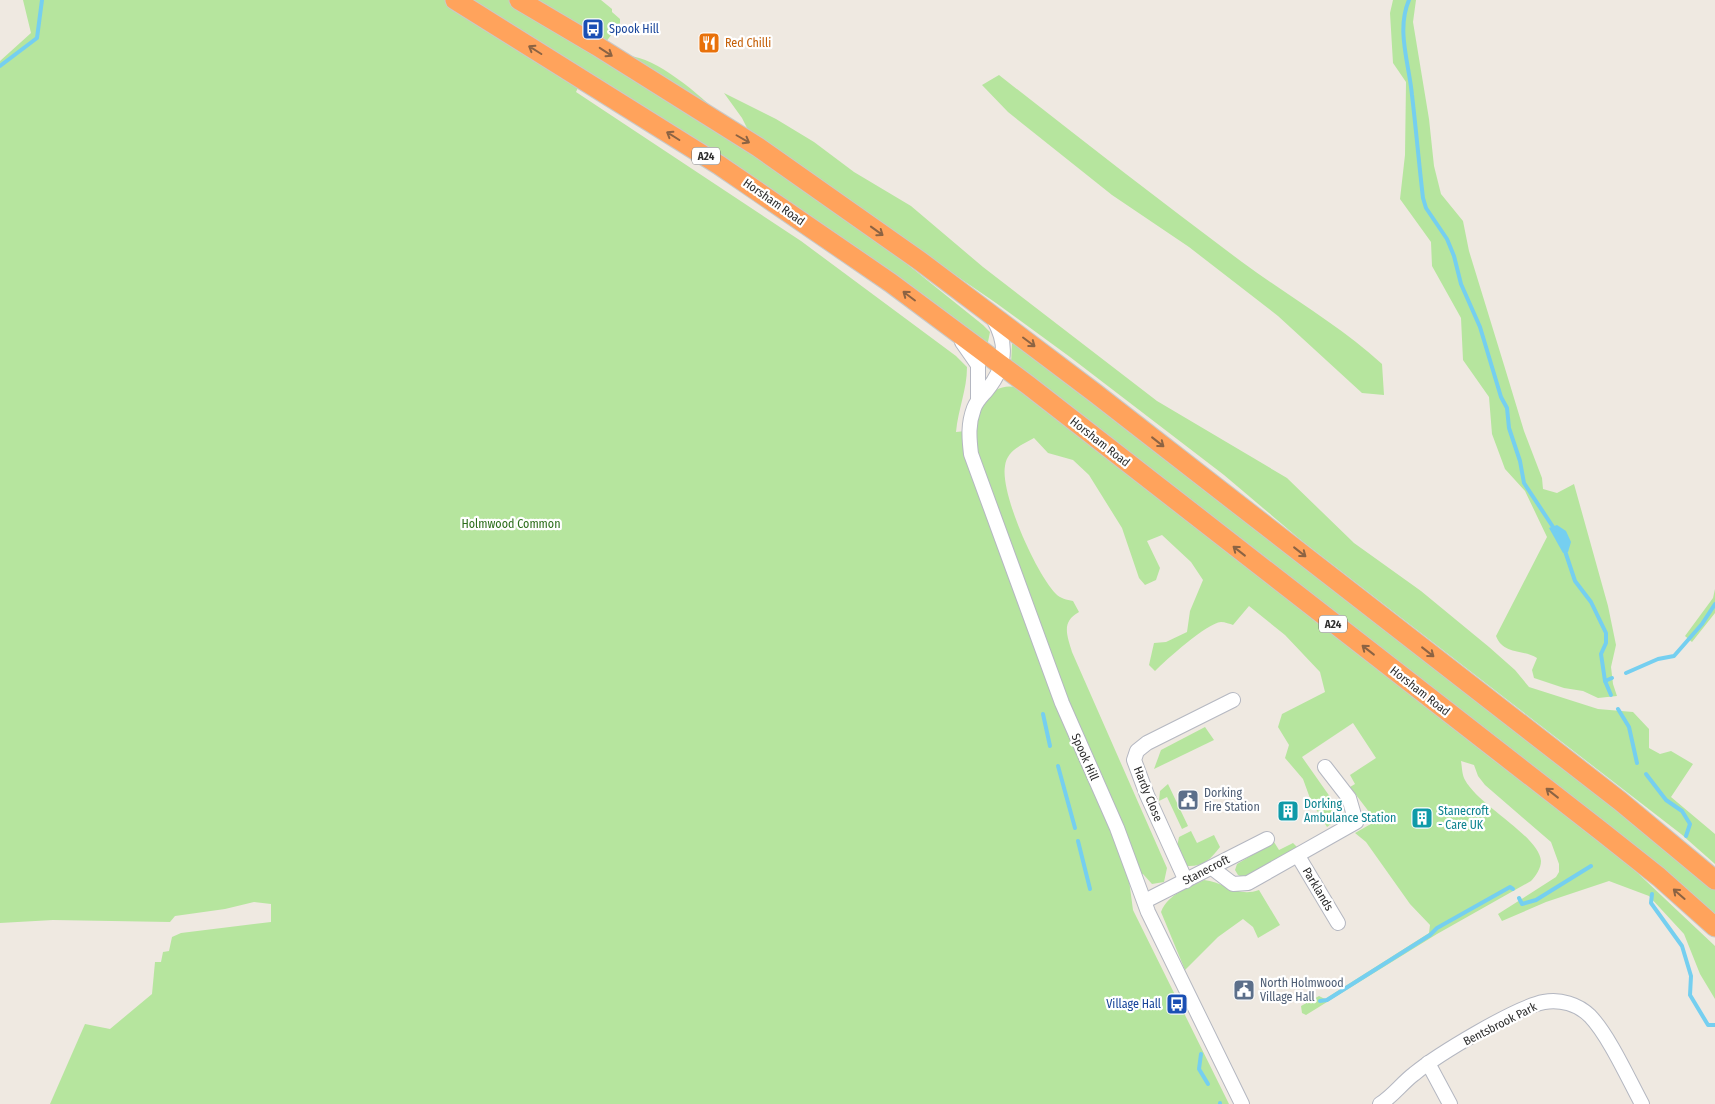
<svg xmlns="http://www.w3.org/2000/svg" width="1715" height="1104" font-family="'Fira Sans Condensed',sans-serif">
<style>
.green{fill:#b6e59e}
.water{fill:#75cff0}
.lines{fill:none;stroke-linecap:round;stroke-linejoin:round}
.stream{stroke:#75cff0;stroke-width:4}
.minor-casing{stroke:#b4b7c1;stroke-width:16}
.highway-casing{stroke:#c9c9c9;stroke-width:21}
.minor{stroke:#fff;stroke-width:14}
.highway{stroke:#ffa35c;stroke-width:19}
.oneway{stroke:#8c6343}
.labels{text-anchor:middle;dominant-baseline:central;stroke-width:4.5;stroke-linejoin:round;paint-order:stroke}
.shield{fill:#fff;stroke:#6d6d6d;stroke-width:1}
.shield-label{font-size:11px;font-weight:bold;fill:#2e2e2e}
.transit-label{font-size:12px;fill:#164399;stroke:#fff;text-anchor:start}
.food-label{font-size:12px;fill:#c56008;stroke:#fff;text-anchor:start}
.street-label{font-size:12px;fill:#2e2e2e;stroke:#fff}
.park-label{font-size:12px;fill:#2c6e1b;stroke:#fff}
.service-label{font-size:12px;fill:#4e5e75;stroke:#fff;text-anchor:start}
.culture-label{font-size:12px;fill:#0d838f;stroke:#fff;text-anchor:start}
</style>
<rect width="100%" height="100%" fill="#efe9e1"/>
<!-- green -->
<g class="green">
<path d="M 23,0 L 601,0 L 612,9 L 612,12 L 620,19 L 620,23 L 597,54 L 800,186 L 877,240 L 983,325 L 990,332 L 988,342 L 984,342 L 586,71 L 576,92 L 801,241 L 956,356 L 967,367 C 967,390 958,409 956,432 L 976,430 C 973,406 995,378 1021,389 L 1496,762 L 1557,806 L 1628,864 L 1715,946 L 1715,999 L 1700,974 L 1684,934 L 1649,896 L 1609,881 L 1546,902 L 1502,921 L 1498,914 L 1556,877 L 1559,872 L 1559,864 L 1551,842 L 1485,785 L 1478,776 L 1474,765 L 1461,761 C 1462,767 1462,775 1465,780 C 1479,806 1539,836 1541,861 C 1541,868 1536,876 1531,881 L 1437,934 L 1306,1015 L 1302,1013 L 1301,1006 L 1319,996 L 1325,999 L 1429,933 L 1430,925 L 1410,904 L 1366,842 L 1355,833 L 1376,821 L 1350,787 L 1355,784 L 1350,775 L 1376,758 L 1353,723 L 1302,757 L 1340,811 L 1339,818 L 1327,827 L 1311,801 L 1303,779 L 1285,758 L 1289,745 L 1278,727 L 1282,714 L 1325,692 L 1320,672 L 1285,635 L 1249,606 L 1233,625 C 1230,624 1225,622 1221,622 C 1207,623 1166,660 1155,671 L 1149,665 L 1154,643 L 1166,642 L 1187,632 L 1190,611 L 1203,580 L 1191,562 L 1162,535 L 1147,541 L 1160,568 L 1156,580 L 1145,585 L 1139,578 L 1122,528 L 1089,475 L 1073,460 L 1048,453 L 1034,438 C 1022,445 1007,450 1005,466 C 1000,493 1036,574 1056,594 C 1060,598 1067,600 1073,601 L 1079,612 C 1061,622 1067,635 1072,652 L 1167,868 L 1164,882 L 1152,884 L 1143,874 L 1129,880 L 1133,910 L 1229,1104 L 50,1104 L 85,1024 L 110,1029 L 152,994 L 155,962 L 161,962 L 163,952 L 169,951 L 172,937 L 181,933 L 271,922 L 271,904 L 254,902 L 225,909 L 175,916 L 170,922 L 53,920 L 0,923 L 0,61 L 31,33 Z"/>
<path d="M 1393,0 L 1416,0 L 1413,22 L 1429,119 L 1434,166 L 1441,194 L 1463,221 L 1469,251 L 1504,365 L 1524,431 L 1542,478 L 1543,489 L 1557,493 L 1574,484 L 1608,606 L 1616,645 L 1611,667 L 1613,684 L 1617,696 L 1598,698 L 1583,691 L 1564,688 L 1534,678 L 1532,670 L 1537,658 C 1523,649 1503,655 1496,636 L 1547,537 L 1525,491 L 1505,469 L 1492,434 L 1489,397 L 1463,360 L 1461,318 L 1432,266 L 1431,242 L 1400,199 L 1405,155 L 1406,82 L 1393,63 L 1390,13 Z"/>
<path d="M 628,56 C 656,57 700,95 720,115 Z"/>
<path d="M 999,75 C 1079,138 1160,201 1242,262 C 1288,296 1339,325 1382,364 L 1384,395 L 1362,393 L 1278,316 L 1189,247 L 1112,195 L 1008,112 L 982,85 Z"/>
<polygon points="724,93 776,119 814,142 854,172 911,206 983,267 1157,401 1287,478 1354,543 1421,591 1489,647 1515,670 1529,687 1598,709 1633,712 1649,729 1649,748 1660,754 1671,751 1693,764 1671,797 1715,834 1715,864 1681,834 1302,541 1224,475 1070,357 996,303 750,134 742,118"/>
<polygon points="1017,343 1687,865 1715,890 1715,915 1011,364 1012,344"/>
<polygon points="1715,589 1715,613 1692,642 1685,636 1713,598"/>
<polygon points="1205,727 1214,740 1154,769 1161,750"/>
<polygon points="1168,784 1188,826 1182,829 1167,797 1159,801 1160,791"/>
<path d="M 1191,831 L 1197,843 L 1214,835 L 1220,847 C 1210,860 1203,867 1186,866 L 1177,847 L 1179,837 Z"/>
<polygon points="1274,842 1279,850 1293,843 1297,847 1244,878 1238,875 1235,870 1237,864"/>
<path d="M 1204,880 C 1224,882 1237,898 1259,890 L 1280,925 L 1258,938 L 1253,927 L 1243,919 L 1218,937 L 1185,970 L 1161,912 C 1168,894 1188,888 1204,880 Z"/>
</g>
<!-- water -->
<polygon class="water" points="1557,525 1566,531 1571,542 1568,552 1563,553 1549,528"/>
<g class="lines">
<!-- stream -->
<g class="stream">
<path d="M 1409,0 C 1396,30 1409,63 1412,95 C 1416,129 1419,164 1423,198 L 1426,208 L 1447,239 L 1454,256 L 1461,284 L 1480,327 L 1501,397 L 1507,408 L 1509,428 L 1520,461 L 1524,483 L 1555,530"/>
<polyline points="0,66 37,38 42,0"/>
<polyline points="1564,548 1575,581 1591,602 1606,633 1606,643 1601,654 1605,681 1611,695"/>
<polyline points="1626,673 1658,659 1674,656 1702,624 1715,604"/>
<polyline points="1605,681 1612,678"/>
<polyline points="1618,709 1629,727 1637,763"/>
<polyline points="1043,714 1050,746"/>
<polyline points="1058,766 1075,828"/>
<polyline points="1646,774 1666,800 1682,811 1690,824 1686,836"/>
<polyline points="1078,841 1090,889"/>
<polyline points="1652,894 1651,903 1682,946 1691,976 1690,995 1708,1025 1715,1025"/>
<polyline points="1519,898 1522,904 1536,900 1591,866"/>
<polyline points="1320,1001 1327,1000 1430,935 1437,928 1510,887 1513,889"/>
<polyline points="1201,1054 1199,1069 1208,1084"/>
<polyline points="1220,1103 1220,1104"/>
</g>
<!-- minor casing -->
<g class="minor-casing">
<g id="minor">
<path d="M 994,320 C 1008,345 1006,367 987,390 C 982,396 977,400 974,408 C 968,424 969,437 971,454 L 1062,703 L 1117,828 L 1148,912 L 1242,1104"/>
<polyline points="962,342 978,365 978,399"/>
<polyline points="1298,856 1338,923"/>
<polyline points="1212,868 1233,884 1248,883 1356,822 1349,798 1325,767"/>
<polyline points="1186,881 1147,795 1134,760 1137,751 1147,743 1233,700"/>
<polyline points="1145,901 1267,839"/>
<polyline points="1428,1063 1450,1104"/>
<path d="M 1380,1104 C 1393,1096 1402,1083 1414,1074 C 1437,1055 1516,1007 1544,1002 C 1560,999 1578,1004 1590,1016 C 1609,1036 1628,1078 1642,1104"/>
</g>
</g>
<!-- highway casing -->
<g class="highway-casing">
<g id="highway">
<polyline points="455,0 719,165 891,283 1028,385 1601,831 1659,877 1715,927"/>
<polyline points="519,0 597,46 758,147 920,261 1095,393 1620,801 1715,880"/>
</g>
</g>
<!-- minor -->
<use href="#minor" class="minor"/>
<!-- highway -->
<use href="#highway" class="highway"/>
</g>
<!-- one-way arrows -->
<defs><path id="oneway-shaft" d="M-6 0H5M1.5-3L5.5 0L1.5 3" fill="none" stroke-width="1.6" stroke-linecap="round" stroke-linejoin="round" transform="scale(1.25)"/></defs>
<g class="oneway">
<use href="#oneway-shaft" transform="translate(535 50) rotate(-148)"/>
<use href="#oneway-shaft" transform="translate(606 52) rotate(33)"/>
<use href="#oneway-shaft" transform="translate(673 136) rotate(-148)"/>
<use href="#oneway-shaft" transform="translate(743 139) rotate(30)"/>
<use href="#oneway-shaft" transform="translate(877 231) rotate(36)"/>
<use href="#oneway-shaft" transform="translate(909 296) rotate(-143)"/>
<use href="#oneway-shaft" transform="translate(1029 342) rotate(37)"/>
<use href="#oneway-shaft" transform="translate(1158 442) rotate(38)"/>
<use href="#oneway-shaft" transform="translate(1239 551) rotate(-142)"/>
<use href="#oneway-shaft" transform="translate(1300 552) rotate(38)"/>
<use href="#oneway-shaft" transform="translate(1368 650) rotate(-142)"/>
<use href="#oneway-shaft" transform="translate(1428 652) rotate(38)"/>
<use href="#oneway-shaft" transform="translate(1552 793) rotate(-142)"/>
<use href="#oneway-shaft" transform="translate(1679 894) rotate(-139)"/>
</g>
<!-- icons -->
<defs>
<g id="bus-square" transform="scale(1.125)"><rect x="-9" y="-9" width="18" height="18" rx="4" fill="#1a4fb4" stroke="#fff"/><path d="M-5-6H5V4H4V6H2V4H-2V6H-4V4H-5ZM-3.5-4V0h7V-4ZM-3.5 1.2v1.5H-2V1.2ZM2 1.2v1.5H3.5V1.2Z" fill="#fff"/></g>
<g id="restaurant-square" transform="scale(1.125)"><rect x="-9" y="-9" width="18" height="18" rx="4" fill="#e8710a" stroke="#fff"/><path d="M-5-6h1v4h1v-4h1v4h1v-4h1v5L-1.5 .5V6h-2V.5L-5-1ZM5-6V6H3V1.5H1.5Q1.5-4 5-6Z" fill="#fff"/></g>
<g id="civic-square" transform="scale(1.125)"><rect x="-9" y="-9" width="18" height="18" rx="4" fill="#5c6f8a" stroke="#fff"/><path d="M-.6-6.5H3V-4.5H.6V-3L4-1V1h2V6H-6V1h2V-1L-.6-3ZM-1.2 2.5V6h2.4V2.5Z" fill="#fff"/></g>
<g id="building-square" transform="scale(1.125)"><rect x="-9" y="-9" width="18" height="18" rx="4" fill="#0f9aa8" stroke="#fff"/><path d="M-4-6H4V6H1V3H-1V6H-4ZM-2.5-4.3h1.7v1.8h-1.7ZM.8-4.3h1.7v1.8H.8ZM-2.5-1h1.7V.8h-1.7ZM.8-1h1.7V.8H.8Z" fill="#fff"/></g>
</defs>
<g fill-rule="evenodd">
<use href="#bus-square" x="593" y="29"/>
<use href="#restaurant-square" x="709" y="43"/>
<use href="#civic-square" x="1188" y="800"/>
<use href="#building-square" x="1288" y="811"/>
<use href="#building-square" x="1422" y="818"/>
<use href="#civic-square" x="1244" y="990"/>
<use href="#bus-square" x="1177" y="1004"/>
</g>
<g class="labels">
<!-- shield labels -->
<g class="shield">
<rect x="692" y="147.5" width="28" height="17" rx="4"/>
<rect x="1319" y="615.5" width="28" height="17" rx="4"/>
</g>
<g class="shield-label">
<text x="706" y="156">A24</text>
<text x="1333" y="624">A24</text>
</g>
<!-- transit labels -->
<g class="transit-label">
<text x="609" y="29">Spook Hill</text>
<text x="1161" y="1004" text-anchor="end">Village Hall</text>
</g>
<!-- food labels -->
<g class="food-label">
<text x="725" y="43">Red Chilli</text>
</g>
<!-- street labels -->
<g class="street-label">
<text transform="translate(774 202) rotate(35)">Horsham Road</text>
<text transform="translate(1100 442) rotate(38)">Horsham Road</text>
<text transform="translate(1420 691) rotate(38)">Horsham Road</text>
<text transform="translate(1085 757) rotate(66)">Spook Hill</text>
<text transform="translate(1148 794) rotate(68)">Hardy Close</text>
<text transform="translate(1206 870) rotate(-27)">Stanecroft</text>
<text transform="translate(1318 889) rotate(59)">Parklands</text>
<text transform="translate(1500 1024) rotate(-27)">Bentsbrook Park</text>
</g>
<!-- park labels -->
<g class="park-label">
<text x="511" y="524">Holmwood Common</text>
</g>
<!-- service labels -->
<g class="service-label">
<text x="1204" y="793">Dorking<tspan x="1204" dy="14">Fire Station</tspan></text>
<text x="1260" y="983">North Holmwood<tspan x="1260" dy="14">Village Hall</tspan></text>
</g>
<!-- culture labels -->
<g class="culture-label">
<text x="1304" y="804">Dorking<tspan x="1304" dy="14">Ambulance Station</tspan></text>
<text x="1438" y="811">Stanecroft<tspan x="1438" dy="14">- Care UK</tspan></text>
</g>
</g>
</svg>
